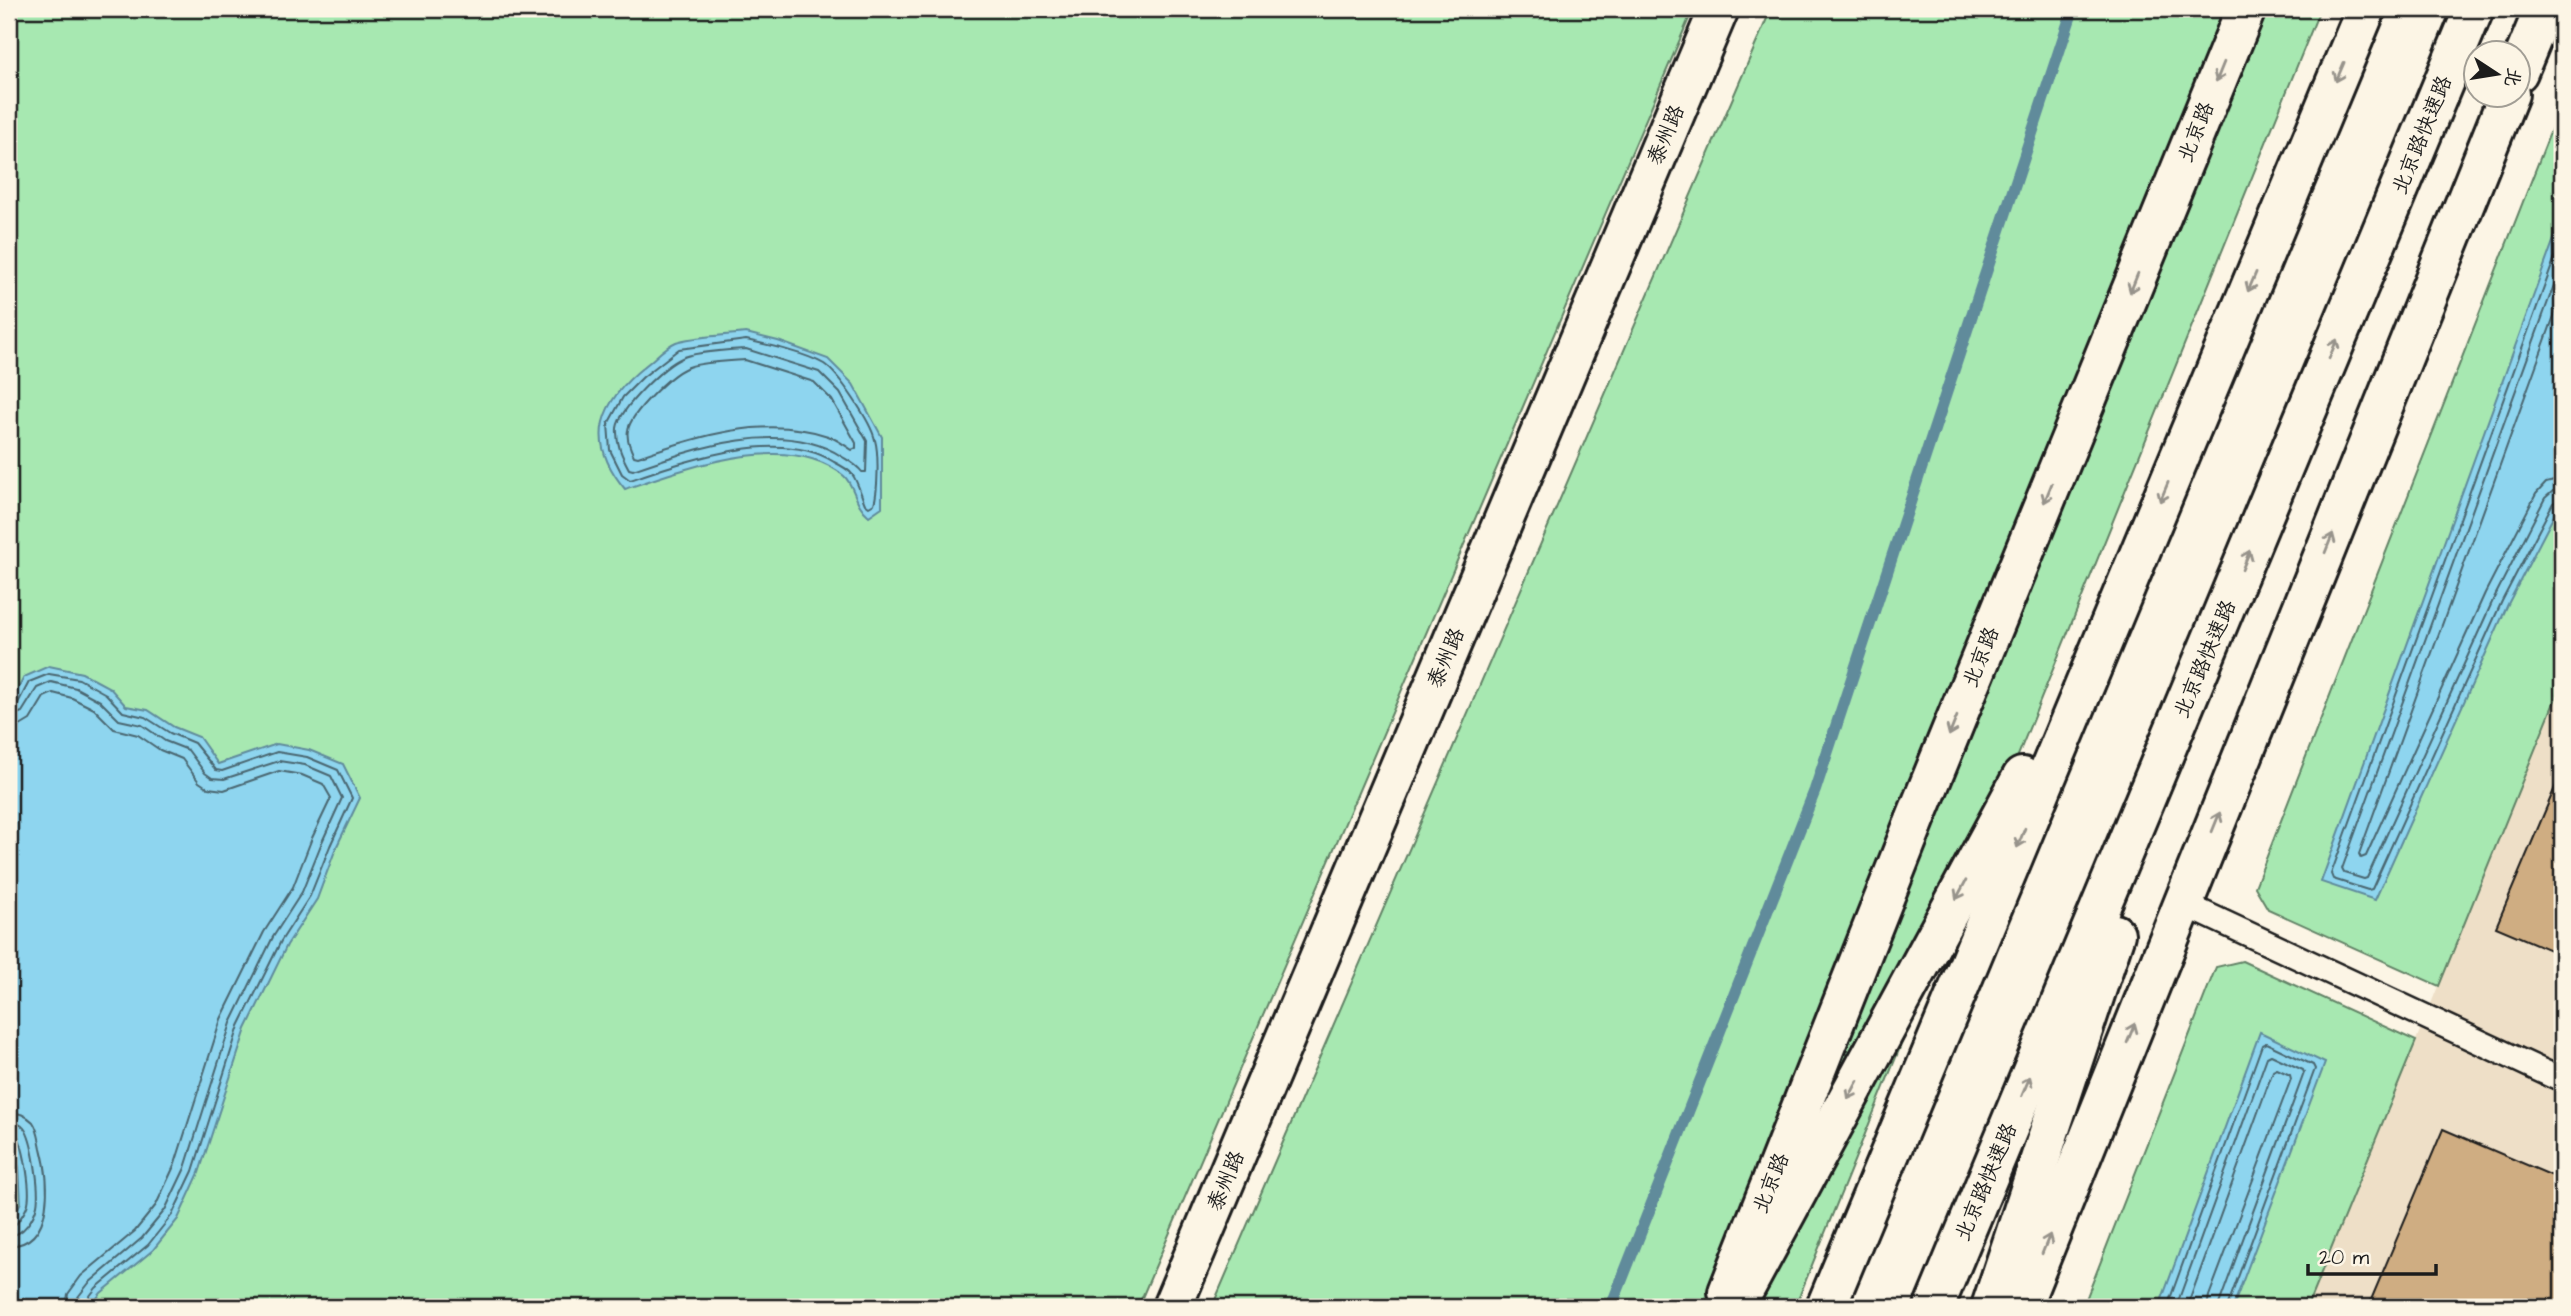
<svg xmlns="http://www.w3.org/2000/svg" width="2571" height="1316" font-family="'Architects Daughter','LXGW WenKai TC',sans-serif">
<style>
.built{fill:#eedfc7}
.green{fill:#a7e8b1;stroke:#628266;stroke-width:2}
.water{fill:#8ed5ef;stroke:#608b9b;stroke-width:2}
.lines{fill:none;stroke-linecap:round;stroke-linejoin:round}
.shore{stroke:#4a6670;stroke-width:2}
.stream{stroke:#608b9b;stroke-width:12}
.building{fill:#cfad82;stroke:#1c1c1c;stroke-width:2}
.lane-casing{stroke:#1c1c1c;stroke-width:28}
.secondary-casing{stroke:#1c1c1c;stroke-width:44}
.primary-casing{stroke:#1c1c1c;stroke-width:44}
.highway-casing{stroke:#1c1c1c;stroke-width:44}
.lane{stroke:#fcf5e5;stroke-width:23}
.secondary{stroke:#fcf5e5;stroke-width:38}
.primary{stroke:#fcf5e5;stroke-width:38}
.highway{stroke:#fcf5e5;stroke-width:38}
.oneway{stroke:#97938b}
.labels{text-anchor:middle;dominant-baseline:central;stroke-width:5;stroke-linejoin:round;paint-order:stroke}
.street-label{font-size:21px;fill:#1c1c1c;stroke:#fcf5e5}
</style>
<rect width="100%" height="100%" fill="#fcf5e5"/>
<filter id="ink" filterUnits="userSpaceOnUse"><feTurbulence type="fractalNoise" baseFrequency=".0143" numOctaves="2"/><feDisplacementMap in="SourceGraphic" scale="14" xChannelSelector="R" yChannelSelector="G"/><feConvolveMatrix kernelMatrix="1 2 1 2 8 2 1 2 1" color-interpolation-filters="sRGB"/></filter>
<g filter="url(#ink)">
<!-- built -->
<polygon class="built" points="2562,683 2562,1307 2307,1307"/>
<!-- green -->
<g class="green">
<polygon points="9,9 1693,9 1138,1307 9,1307"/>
<polygon points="1771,9 2320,9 1795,1307 1212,1307"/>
<polygon points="2562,102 2562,683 2439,986 2268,909 2255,887"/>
<polygon points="2242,961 2416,1041 2307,1307 2083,1307 2216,967"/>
</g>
<!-- water -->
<g class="water">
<polygon points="2562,217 2562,500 2508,604 2375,900 2321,882"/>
<path d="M 746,333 L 778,341 L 828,359 L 853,384 L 882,437 L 882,507 L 869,516 C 854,504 855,486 844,476 C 789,429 684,469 625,489 C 584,440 600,402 646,365 C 655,358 666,346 676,342 C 689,337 730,335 746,333 Z"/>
<polygon points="49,666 82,673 110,688 126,706 148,710 174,727 199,737 218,764 277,744 309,750 343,764 360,798 336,848 317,899 287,945 246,1029 199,1173 178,1219 153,1250 101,1293 90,1307 9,1307 9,1225 21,1202 19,1168 9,1127 9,707 24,677"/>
<polygon points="2260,1032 2325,1063 2233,1307 2159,1307"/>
</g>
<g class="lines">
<!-- shore -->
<g class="shore">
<polyline points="2562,238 2331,874 2333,879 2368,890 2372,889 2502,601 2553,503 2562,498"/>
<polyline points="2562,263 2342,869 2344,873 2364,879 2367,878 2494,598 2545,498 2553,491 2562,490"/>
<polyline points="2562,294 2359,854 2361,858 2366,856 2485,593 2536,494 2546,483 2562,479"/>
<path d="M 746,340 C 768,345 805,353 824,364 C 839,374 871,422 875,440 C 879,454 878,491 874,504 L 869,507 L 865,504 C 861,495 858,482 852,474 C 848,469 840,465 834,462 C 779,427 686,461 630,480 L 622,474 L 610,450 L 608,424 L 623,397 L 643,377 L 679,349 Z"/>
<path d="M 746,349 L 819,372 L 840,393 L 867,441 L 866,472 L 862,472 C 856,464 849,461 841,456 C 781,418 694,449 633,470 L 629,469 C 622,456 616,444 617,428 C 620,408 664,366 682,358 C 693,352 732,350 746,349 Z"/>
<path d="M 745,360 L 814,382 L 832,400 L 856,443 L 856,448 L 852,450 C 844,445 837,439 828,436 C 765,415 698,436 638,457 L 634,456 C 630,448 626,439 628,430 C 631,413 670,375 686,368 C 697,362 731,361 745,360 Z"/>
<polyline points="9,708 17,705 29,682 49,674 79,679 106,694 123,712 145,717 170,733 194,743 216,770 222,771 277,752 307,757 338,770 352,798 330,846 310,896 281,941 239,1026 193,1171 172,1215 148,1245 96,1288 86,1301 85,1307"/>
<polyline points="9,717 22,712 37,688 51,682 76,688 100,701 119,720 142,725 165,741 188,750 205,773 212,778 224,779 279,761 305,765 331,776 342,798 322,842 302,892 273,937 231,1023 185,1168 165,1210 142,1238 89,1283 78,1297 76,1307"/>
<polyline points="9,728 20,726 30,720 44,697 53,693 72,698 94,709 114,729 138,735 160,750 182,759 199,782 208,788 224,790 279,771 302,775 323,784 331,798 312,838 293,887 264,932 221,1019 175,1164 156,1205 135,1231 81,1276 68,1294 66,1307"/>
<path d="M 9,1112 C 18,1112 26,1115 33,1122 C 38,1129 39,1139 41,1148 C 49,1178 56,1244 9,1246"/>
<path d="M 9,1122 C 15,1123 20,1123 24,1128 C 33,1139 40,1190 37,1205 C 34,1219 23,1235 9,1236"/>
<path d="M 9,1131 L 15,1132 C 24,1142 31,1189 28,1203 C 27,1210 21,1217 17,1223 L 9,1227"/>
<polyline points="2167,1307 2262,1045 2266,1043 2313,1065 2315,1069 2227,1307"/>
<polyline points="2176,1307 2267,1057 2271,1055 2303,1070 2304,1073 2218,1307"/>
<polyline points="2187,1307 2273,1071 2277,1069 2290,1075 2291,1079 2209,1296 2207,1307"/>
</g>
<!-- stream -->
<polyline class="stream" points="1611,1307 1815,790 2073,9"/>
</g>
<!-- building -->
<g class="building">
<polygon points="2562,771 2562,955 2496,927"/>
<polygon points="2443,1129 2562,1180 2562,1307 2368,1307"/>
</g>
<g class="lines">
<!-- lane casing -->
<g class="lane-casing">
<polyline id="lane" points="2184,904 2557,1078"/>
</g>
<!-- secondary casing -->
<g class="secondary-casing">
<polyline id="secondary" points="1172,1307 1719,9"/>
</g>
<!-- primary casing -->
<g class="primary-casing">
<g id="primary">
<polyline points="2518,72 2544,9"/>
<polyline points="1728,1292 1917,815 2246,9"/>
<polyline points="2021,1307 2509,94"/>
</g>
</g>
<!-- highway casing -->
<g class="highway-casing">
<g id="highway">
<polyline points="1735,1307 2022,777"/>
<polyline points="1826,1307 2366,9"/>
<polyline points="1934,1307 2474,9"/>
<polyline points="1991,1307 2115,934"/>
</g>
</g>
<!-- lane -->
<use href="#lane" class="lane"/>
<!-- secondary -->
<use href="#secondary" class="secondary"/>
<!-- primary -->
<use href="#primary" class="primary"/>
<!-- highway -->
<use href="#highway" class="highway"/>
</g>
<!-- one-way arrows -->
<defs><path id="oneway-shaft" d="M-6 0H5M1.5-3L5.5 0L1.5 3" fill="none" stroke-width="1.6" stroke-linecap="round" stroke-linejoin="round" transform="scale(1.75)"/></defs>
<g class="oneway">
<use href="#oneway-shaft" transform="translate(2220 72) rotate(112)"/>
<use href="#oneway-shaft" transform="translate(2340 72) rotate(113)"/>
<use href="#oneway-shaft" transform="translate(2252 282) rotate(113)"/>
<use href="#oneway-shaft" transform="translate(2134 283) rotate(112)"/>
<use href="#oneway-shaft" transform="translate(2333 349) rotate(-68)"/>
<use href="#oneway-shaft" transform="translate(2164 492) rotate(113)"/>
<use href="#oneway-shaft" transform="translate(2048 493) rotate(112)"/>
<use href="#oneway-shaft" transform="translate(2329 543) rotate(-68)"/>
<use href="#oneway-shaft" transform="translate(2246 560) rotate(-68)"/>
<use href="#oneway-shaft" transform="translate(1953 726) rotate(112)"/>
<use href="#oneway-shaft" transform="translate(2216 822) rotate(-68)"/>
<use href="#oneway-shaft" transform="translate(2021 838) rotate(112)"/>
<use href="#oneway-shaft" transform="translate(1961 890) rotate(118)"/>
<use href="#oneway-shaft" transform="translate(2131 1033) rotate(-68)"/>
<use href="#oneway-shaft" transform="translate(2026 1086) rotate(-67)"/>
<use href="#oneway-shaft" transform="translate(1853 1090) rotate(118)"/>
<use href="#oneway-shaft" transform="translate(2046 1244) rotate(-68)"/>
</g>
</g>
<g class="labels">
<!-- street labels -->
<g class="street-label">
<text transform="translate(2196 132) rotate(-68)">北京路</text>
<text transform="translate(1666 135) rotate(-67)">泰州路</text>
<text transform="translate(2422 135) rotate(-68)">北京路快速路</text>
<text transform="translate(1981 657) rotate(-68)">北京路</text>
<text transform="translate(1446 658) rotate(-67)">泰州路</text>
<text transform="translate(2205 659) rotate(-67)">北京路快速路</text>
<text transform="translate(1226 1181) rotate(-67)">泰州路</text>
<text transform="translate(1986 1182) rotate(-67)">北京路快速路</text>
<text transform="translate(1771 1183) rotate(-68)">北京路</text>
</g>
</g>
<!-- margin -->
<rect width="2571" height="1316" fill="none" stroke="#fcf5e5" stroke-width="35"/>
<rect x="18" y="18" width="2536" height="1281" fill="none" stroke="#1c1c1c" stroke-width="2.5" filter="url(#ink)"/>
<!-- north arrow -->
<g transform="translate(2497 74) rotate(102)"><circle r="33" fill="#fcf5e5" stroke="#a29e95" stroke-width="2"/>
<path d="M0-5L12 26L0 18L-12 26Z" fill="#1c1c1c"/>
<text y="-10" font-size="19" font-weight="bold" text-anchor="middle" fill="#1c1c1c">北</text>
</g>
<!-- scale -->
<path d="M2308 1264v10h128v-10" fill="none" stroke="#1c1c1c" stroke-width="3.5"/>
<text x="2319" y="1264" font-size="21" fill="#1c1c1c" stroke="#fcf5e5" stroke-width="5" paint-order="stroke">20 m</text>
</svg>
